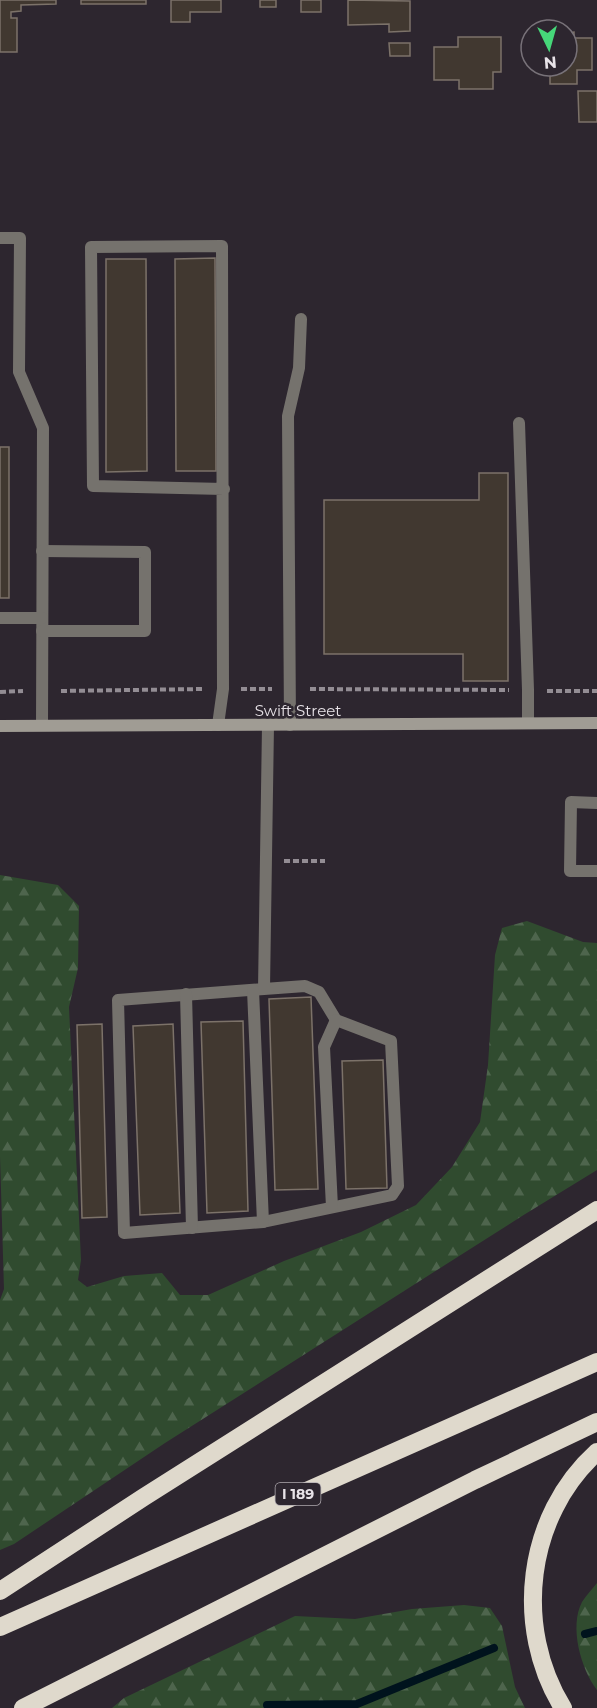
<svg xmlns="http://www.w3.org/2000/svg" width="597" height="1708" font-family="Montserrat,sans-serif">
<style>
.forest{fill:url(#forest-firs)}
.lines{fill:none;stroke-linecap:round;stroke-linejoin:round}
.stream{stroke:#00131d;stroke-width:8}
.building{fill:#413830;stroke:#7c7269;stroke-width:1.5}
.path{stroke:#938d94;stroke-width:4;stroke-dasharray:6 3;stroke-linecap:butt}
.lane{stroke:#75726d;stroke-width:12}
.secondary{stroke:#a09c94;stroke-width:12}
.highway{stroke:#dfd9cc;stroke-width:18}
.labels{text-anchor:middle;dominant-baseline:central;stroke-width:5;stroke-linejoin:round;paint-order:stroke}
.shield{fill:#2d262f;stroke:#b0aab0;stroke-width:1.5}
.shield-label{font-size:14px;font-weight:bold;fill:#e8e3e8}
.street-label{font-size:15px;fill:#e8e3e8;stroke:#2d262f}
</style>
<defs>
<pattern id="forest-firs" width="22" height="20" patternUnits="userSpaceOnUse" patternTransform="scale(1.5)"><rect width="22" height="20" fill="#304b2f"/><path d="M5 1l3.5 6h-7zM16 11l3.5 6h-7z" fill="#4e654d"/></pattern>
</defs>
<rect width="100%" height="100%" fill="#2d262f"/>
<!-- forest -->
<g class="forest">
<polygon points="0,875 58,885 79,906 78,968 69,1007 81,1260 78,1280 87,1287 124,1276 162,1273 180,1295 208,1295 284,1261 361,1232 416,1205 452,1167 480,1122 488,1065 495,955 502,928 527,921 583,942 597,943 597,1170 522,1216 165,1443 14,1544 0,1550 0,1300 4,1289 0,1156"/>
<path d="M 597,1583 L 597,1690 C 581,1669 569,1627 582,1602 C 586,1596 592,1589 597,1583 Z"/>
<polygon points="464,1605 490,1608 502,1626 515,1687 525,1708 112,1708 124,1698 295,1616 355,1619 412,1609"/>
</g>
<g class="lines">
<!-- stream -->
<g class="stream">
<polyline points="585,1634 597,1631"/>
<polyline points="267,1705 357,1704 494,1648"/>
</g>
</g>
<!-- building -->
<g class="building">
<polygon points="0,0 56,0 56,4 21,5 21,11 11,12 11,18 17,18 17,52 0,52"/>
<rect x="81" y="0" width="65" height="4"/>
<polygon points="171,0 221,0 221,12 190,12 190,22 171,22"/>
<rect x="260" y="0" width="16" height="7"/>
<rect x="301" y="0" width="20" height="12"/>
<polygon points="348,0 410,1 410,31 389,32 389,24 348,25"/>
<polygon points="574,32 574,38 592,38 592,70 577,70 577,84 550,84 550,66 567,66 567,33"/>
<polygon points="458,37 501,37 501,72 493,72 493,89 459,89 459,80 434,80 434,47 458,47"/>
<polygon points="389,43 410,43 410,56 390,56"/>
<polygon points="578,91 597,91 597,122 579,122"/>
<polygon points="215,258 216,471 176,471 175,259"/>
<polygon points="106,259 146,259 147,471 106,472"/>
<rect x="0" y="447" width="9" height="151"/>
<polygon points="479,473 508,473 508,681 463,681 463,654 324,654 324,500 479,500"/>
<polygon points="311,997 318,1189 275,1190 269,999"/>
<polygon points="243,1021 248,1211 207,1213 201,1022"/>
<polygon points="102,1024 107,1217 82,1218 77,1025"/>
<polygon points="173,1024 180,1213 140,1215 133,1026"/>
<polygon points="383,1060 387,1188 346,1189 342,1061"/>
</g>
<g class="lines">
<!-- path -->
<g class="path">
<polyline points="241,689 272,689"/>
<polyline points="310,689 509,690"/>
<polyline points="61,691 203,689"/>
<polyline points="547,691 597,691"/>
<polyline points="0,692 23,691"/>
<polyline points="284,861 325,861"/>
</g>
<!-- lane -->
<g class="lane">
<polyline points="0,238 20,238 19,372 43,428 42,725"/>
<polyline points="519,423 528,690 528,723"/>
<polyline points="0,618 42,618"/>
<polyline points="42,631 145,631 145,552 42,551"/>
<polyline points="218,725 223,689 222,246 91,247 93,486 224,489"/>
<polyline points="290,725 288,416 299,368 301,319"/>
<polyline points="597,803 571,802 570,871 597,871"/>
<polyline points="264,989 305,986 319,992 336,1020 391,1041 398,1186 392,1195 263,1222 124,1233 118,1000 264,989 268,725"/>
<polyline points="253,990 263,1222"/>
<polyline points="186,994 192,1228"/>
<polyline points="332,1207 324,1047 336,1020"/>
</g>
<!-- secondary -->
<polyline class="secondary" points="0,726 597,723"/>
<!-- highway -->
<g class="highway">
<polyline points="0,1591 144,1497 597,1210"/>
<polyline points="0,1627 597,1362"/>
<polyline points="23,1708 475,1480 597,1422"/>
<path d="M 563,1708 C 513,1627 526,1516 597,1452"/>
</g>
</g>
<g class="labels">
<!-- shield labels -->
<rect class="shield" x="275.5" y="1483" width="45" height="22" rx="4.5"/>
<g class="shield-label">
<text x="298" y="1494">I 189</text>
</g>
<!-- street labels -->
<g class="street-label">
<text x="298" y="710">Swift Street</text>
</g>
</g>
<!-- north arrow -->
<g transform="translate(549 48) rotate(175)"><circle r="28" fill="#2d262f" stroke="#787279" stroke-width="1.5"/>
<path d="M0-4.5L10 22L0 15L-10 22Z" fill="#46d779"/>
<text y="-9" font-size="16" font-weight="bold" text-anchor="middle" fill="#e8e3e8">N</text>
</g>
</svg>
